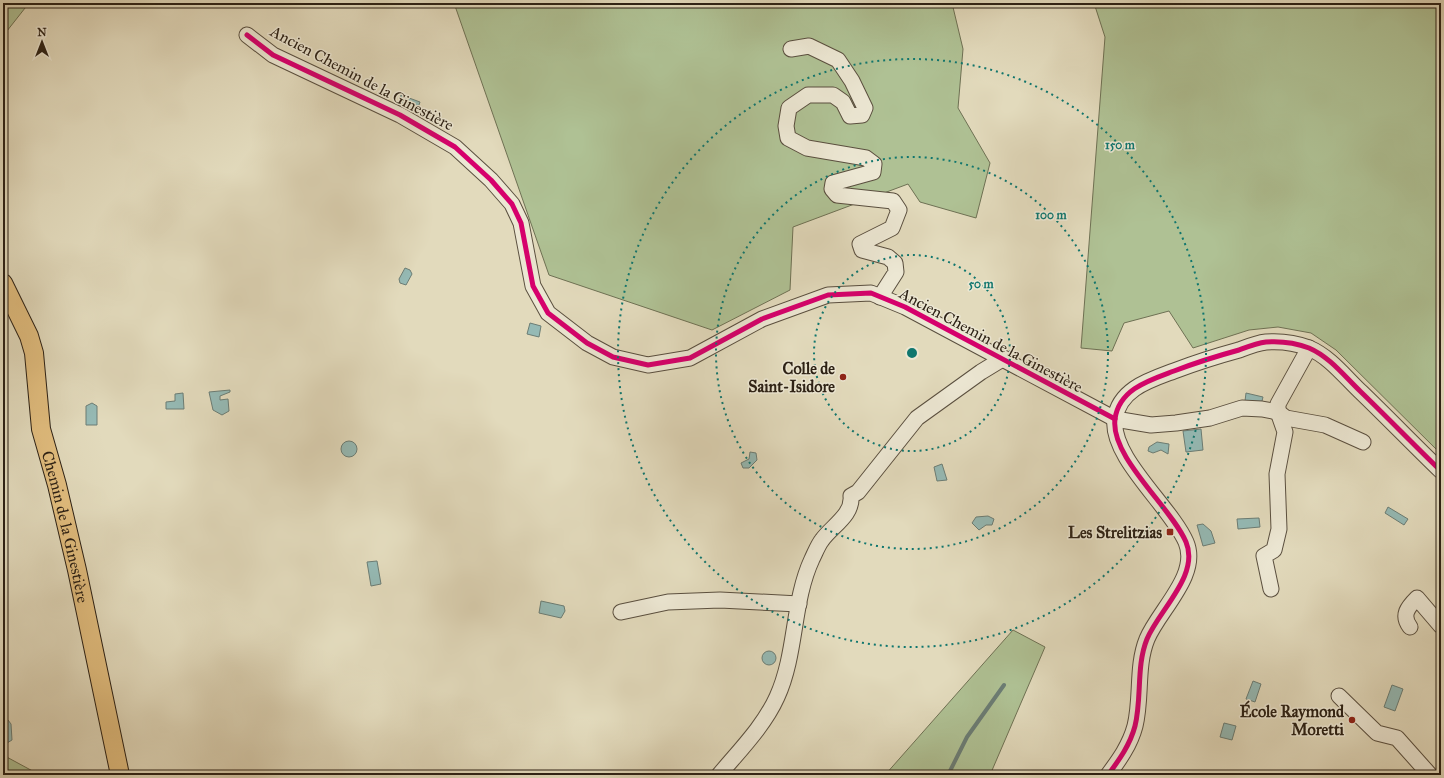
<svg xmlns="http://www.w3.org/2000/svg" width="1444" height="778" font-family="'IM FELL Great Primer',serif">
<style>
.green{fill:#afc194;stroke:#6e7154}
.water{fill:#95bab5;stroke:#6b7d75}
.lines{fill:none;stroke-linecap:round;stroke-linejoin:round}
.stream{stroke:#6b7d75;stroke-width:4}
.minor-casing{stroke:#5a4f3f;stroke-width:17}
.major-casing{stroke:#2c2115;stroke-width:20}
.minor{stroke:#ece7d3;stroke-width:15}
.major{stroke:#e1bd7e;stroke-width:18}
.cycleway-casing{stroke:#ece7d3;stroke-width:8}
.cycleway{stroke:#d6006c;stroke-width:5}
.ring{fill:none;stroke:#0f766e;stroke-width:2;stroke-dasharray:2 4}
.poi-dot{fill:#8f2418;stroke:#ece7d3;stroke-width:1.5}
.labels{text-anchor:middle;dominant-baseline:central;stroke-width:3;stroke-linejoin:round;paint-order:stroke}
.street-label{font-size:16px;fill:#2c2115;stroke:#ece7d3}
.poi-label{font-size:16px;font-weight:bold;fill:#2c2115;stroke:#ece7d3;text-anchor:end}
.centre{fill:#0f766e;stroke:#ece7d3;stroke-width:2}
.ring-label{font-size:12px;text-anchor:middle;font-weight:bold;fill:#0f766e;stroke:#ece7d3;stroke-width:3;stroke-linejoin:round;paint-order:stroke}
</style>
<rect width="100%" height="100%" fill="#e2dabc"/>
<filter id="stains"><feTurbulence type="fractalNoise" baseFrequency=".005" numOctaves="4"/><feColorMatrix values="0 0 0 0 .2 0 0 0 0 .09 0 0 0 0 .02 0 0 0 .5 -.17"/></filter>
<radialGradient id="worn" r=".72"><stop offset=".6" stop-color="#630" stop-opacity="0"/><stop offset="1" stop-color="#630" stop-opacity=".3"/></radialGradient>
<!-- green -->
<g class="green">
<polygon points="3,3 29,3 3,36"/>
<polygon points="454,3 952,3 963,49 958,108 990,163 976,218 920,202 908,184 793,227 790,290 712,330 549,275"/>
<polygon points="1094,3 1441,3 1441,454 1336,350 1311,333 1278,327 1249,330 1193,348 1169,311 1124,323 1112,351 1081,348 1105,37"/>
<polygon points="1013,630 1045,647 990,775 885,775"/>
<polygon points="3,755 40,775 3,775"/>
</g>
<!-- water -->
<g class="water">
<polygon points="401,95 420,102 417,111 398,105"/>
<polygon points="405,268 410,270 412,274 406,285 400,283 399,279"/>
<polygon points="530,323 541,326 539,337 527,334"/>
<polygon points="230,390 230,392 220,396 220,400 228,399 229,411 222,415 213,410 209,392"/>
<polygon points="183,393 184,409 166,409 166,402 175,401 175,394"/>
<polygon points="1246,393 1263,397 1261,405 1245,401"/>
<polygon points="92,403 97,406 97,425 86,425 86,406"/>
<polygon points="1201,429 1203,450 1186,452 1183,431"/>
<circle cx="349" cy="449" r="8"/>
<polygon points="1157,442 1169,444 1168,454 1161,450 1153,453 1148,451 1149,447"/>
<polygon points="750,452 756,453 757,460 749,468 743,468 741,463 749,459"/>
<polygon points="942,464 947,480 937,481 934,467"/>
<polygon points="1388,507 1408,519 1404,525 1385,513"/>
<polygon points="988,516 994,519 992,525 986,525 979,530 972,523 976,517"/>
<polygon points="1259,518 1260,527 1238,529 1237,519"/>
<polygon points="1203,524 1211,531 1215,543 1203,546 1197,525"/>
<polygon points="377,561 381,584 371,586 367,562"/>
<polygon points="541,601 564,606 565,611 561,618 539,613"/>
<circle cx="769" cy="658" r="7"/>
<polygon points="1253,681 1261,684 1255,702 1246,699"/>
<polygon points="1392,685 1403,689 1395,711 1384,707"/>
<polygon points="8,720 11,724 12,740 7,743 3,740 3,721"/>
<polygon points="1224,723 1236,726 1232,740 1220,737"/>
</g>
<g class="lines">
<!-- stream -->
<polyline class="stream" points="948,775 967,737 1004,685"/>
<!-- minor casing -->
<g class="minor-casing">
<g id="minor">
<polyline points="247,35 273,55 400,115 455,147 491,180 512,204 521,223 533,286 548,313 587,343 613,357 648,365 690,358 762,319 828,295 871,293 905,307 1115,419 1151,425 1176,423 1210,418 1242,408 1262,409 1278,412 1286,418 1325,425 1363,442"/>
<polyline points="791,49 809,46 838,60 852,81 865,108 862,115 850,116 843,102 833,95 808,95 789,108 786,126 788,138 807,148 866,158 874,164 873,172 833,183 832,189 837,195 893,201 899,210 892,228 860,244 862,250 888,257 895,263 896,272 880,297"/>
<polyline points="1271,589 1264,556 1274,550 1279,529 1277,474 1285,432 1278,412 1278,404 1309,348"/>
<polyline points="621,612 668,602 720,600 799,604"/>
<path d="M 1410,627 C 1401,615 1408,607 1417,598 L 1441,626"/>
<polyline points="1339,696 1377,733 1397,738 1430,775"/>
<path d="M 719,775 C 739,751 764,726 777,697 C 797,653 792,602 812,559 C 815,553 818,545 822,540 C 832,526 853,515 851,496 L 858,492 L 917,418 L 981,372 L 1004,358"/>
<path d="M 1108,775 C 1119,760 1130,745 1135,726 C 1142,698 1136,666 1147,639 C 1159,610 1200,575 1186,542 C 1171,507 1110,457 1115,419 C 1119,389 1150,380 1174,371 C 1195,363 1217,356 1239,350 C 1247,347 1257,343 1266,342 C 1280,341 1296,343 1309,348 C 1330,357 1345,377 1361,392 C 1388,418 1414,445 1441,471"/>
</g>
</g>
<!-- major casing -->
<g class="major-casing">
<g id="major">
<path id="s1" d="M 3,283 L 29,336 L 34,353 L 41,429 L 57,485 L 77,570 L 120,775"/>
</g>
</g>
<!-- minor -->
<use href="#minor" class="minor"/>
<!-- major -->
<use href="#major" class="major"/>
<!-- cycleway casing -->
<g class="cycleway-casing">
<g id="cycleway">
<polyline points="247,35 273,55 400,115 455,147 491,180 512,204 521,223 533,286 548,313 587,343 613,357 648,365 690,358 762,319 828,295 871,293 905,307 1115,419"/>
<path d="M 1108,775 C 1119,760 1130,745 1135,726 C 1142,698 1136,666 1147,639 C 1159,610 1200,575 1186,542 C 1171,507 1110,457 1115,419 C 1119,389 1150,380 1174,371 C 1195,363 1217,356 1239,350 C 1247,347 1257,343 1266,342 C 1280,341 1296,343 1309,348 C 1330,357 1345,377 1361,392 C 1388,418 1414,445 1441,471"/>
</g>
</g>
<!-- cycleway -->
<use href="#cycleway" class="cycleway"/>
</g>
<!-- distance rings -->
<g class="ring">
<circle cx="912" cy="353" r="98"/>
<circle cx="912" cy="353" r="196"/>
<circle cx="912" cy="353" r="294"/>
</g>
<!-- markers -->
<g class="poi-dot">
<circle cx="843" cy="377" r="4"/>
<rect x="1166" y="528" width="8" height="8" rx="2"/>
<circle cx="1352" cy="720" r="4"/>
</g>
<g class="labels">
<!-- street labels -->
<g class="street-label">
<text transform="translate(362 78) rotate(28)">Ancien Chemin de la Ginestière</text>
<text transform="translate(991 340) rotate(28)">Ancien Chemin de la Ginestière</text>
<text stroke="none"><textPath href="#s1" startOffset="254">Chemin de la Ginestière</textPath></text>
</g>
<!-- poi labels -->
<g class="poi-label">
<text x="835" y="368">Colle de<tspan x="835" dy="18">Saint-Isidore</tspan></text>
<text x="1162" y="532">Les Strelitzias</text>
<text x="1344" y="711">École Raymond<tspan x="1344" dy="18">Moretti</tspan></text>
</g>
</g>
<circle cx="912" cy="353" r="6" class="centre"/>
<g class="ring-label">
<text x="1120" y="149">150 m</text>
<text x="1051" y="219">100 m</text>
<text x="981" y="288">50 m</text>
</g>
<!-- margin -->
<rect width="1444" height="778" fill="none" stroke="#e2dabc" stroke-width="16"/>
<rect x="4" y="4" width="1436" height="770" fill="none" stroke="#2c2115" stroke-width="2"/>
<rect x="8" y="8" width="1428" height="762" fill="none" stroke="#2c2115"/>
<!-- north arrow -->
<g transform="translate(42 42)" stroke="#ece7d3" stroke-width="3" paint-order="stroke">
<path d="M0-3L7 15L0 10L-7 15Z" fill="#2c2115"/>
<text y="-6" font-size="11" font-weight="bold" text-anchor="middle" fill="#2c2115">N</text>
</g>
<rect width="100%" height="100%" filter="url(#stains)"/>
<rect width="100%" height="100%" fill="url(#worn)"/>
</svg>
